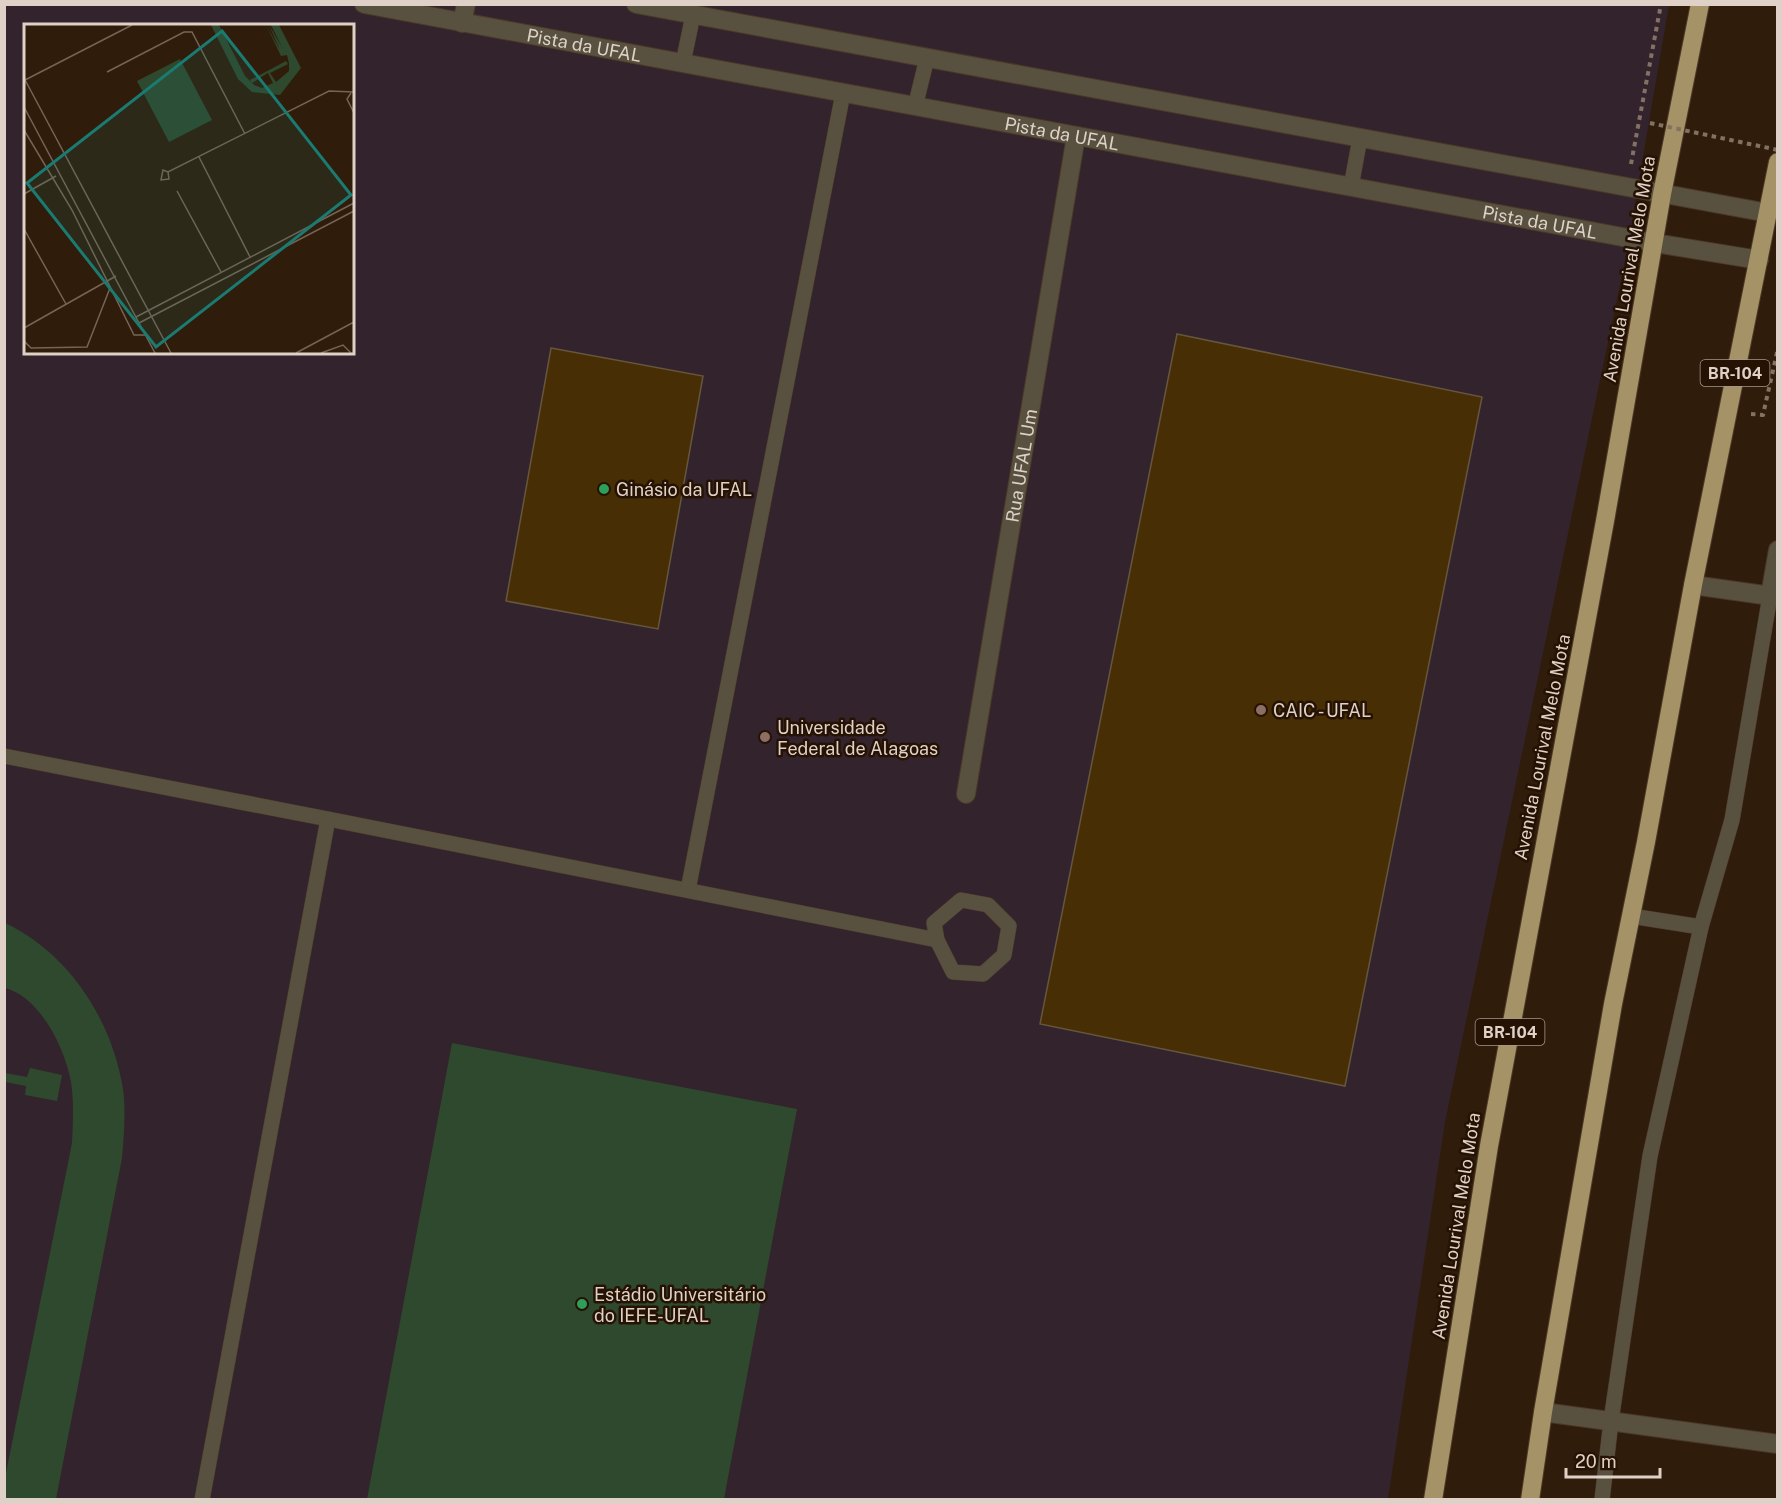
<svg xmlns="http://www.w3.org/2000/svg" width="1782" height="1504" font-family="'Public Sans',sans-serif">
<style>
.education{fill:#33232d;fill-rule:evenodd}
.green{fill:#2e492d}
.building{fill:#472e04;stroke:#67563e;stroke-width:1.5}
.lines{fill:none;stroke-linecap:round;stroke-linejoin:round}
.lane-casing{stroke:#4c3928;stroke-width:16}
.street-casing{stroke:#4c3928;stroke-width:20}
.highway-casing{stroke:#4c3928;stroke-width:20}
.path{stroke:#837263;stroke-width:4;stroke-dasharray:4.5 4.5;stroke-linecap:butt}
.lane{stroke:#585140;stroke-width:15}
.street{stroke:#585140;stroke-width:18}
.highway{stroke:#a59367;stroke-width:18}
.path-bridge{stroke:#837263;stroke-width:4;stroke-dasharray:4.5 4.5;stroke-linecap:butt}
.leisure-dot{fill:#2e9e5b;stroke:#261203;stroke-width:2}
.education-dot{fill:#8d6e63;stroke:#261203;stroke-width:2}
.labels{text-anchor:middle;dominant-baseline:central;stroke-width:5;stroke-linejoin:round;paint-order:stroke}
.shield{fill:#261203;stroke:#a8988c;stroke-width:1.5}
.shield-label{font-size:16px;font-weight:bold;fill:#dfd1c7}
.street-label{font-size:18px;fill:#dfd1c7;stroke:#261203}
.poi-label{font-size:18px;fill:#dfd1c7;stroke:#261203;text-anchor:start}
.inset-road{fill:none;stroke:#766456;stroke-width:1.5}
.view{fill:#197b72;fill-opacity:0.15;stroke:#197b72;stroke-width:3}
.inset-edge{fill:none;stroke:#dfd1c7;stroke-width:3}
</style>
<rect width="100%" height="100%" fill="#301c0a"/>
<!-- education -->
<path class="education" d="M 5,5 L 1669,5 L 1626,256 L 1445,1122 L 1388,1499 L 5,1500 ZM 26,26 L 352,26 L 352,352 L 26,352 Z"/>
<!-- green -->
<g class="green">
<path d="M 5,923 C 69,953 112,1020 123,1089 C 126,1112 124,1135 122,1158 L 56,1499 L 5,1499 L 4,1483 L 72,1143 C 73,1122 74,1102 71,1082 C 65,1048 40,997 5,988 Z"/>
<polygon points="452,1043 797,1109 724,1499 367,1499"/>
<polygon points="30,1068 62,1075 57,1101 25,1095 26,1086 5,1082 5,1073 27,1077"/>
</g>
<!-- building -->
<g class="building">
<polygon points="1177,334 1482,397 1345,1086 1040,1024"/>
<polygon points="551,348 703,376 658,629 506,601"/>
</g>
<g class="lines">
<!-- lane casing -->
<g class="lane-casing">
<g id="lane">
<polyline points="683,63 693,15"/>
<polyline points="915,107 927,58"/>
<polyline points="1351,187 1360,138"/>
<polyline points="4,756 328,819 937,940"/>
<polyline points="688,890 843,93"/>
<polygon points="961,900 988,905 1009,926 1004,955 983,974 953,972 937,940 934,923"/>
<polyline points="1631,916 1701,927"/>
<polyline points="202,1500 328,819"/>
<polyline points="1602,1500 1611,1421 1650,1156 1701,927 1732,820 1770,596"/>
</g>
</g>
<!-- street casing -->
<g class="street-casing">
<g id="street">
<path id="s1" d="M 364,4 L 1655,243 L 1759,260"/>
<polyline points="636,4 1768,213"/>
<polyline points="462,23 466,4"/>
<polyline points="1693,585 1778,597"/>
<polyline points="1770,596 1778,550"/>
<path id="s2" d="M 966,794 L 1076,136"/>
<polyline points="1543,1412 1778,1444"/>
</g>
</g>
<!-- highway casing -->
<g class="highway-casing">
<g id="highway">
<polyline points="1433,1500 1489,1146 1605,521 1662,194 1700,4"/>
<polyline points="1530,1500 1543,1412 1613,1004 1646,842 1693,585 1778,162"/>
</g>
</g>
<!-- path -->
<g class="path">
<polyline points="1631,164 1661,4"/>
<polyline points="1751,414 1763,415 1778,348"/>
</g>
<!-- lane -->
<use href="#lane" class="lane"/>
<!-- street -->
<use href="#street" class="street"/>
<!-- highway -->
<use href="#highway" class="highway"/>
<!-- path-bridge -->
<polyline class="path-bridge" points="1650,123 1778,150"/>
</g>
<!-- markers -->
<g class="leisure-dot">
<circle cx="604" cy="489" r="6"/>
<circle cx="582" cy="1304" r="6"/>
</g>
<g class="education-dot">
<circle cx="1261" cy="710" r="6"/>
<circle cx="765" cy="737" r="6"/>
</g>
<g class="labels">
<!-- shield labels -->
<g class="shield">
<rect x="1700.5" y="360" width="69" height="26" rx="4.5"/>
<rect x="1475.5" y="1019" width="69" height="26" rx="4.5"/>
</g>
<g class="shield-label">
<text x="1735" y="373">BR-104</text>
<text x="1510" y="1032">BR-104</text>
</g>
<!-- street labels -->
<g class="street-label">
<text stroke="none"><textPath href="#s1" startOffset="224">Pista da UFAL</textPath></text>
<text stroke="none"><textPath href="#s1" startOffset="710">Pista da UFAL</textPath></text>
<text stroke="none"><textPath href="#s1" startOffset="1196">Pista da UFAL</textPath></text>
<text transform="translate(1629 269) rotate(-80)">Avenida Lourival Melo Mota</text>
<text stroke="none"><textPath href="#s2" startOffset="333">Rua UFAL Um</textPath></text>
<text transform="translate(1542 747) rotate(-79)">Avenida Lourival Melo Mota</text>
<text transform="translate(1456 1226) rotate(-81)">Avenida Lourival Melo Mota</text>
</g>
<!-- poi labels -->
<g class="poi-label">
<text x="616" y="489">Ginásio da UFAL</text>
<text x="1273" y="710">CAIC - UFAL</text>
<text x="777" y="727">Universidade<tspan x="777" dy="21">Federal de Alagoas</tspan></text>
<text x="594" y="1294">Estádio Universitário<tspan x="594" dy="21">do IEFE-UFAL</tspan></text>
</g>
</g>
<!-- overview -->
<g transform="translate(24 24)">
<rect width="330" height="330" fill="#301c0a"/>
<path d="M 187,1 L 195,1 L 221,52 L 230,61 L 238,64 L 249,59 L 244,49 L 228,59 L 226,56 L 262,37 L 264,40 L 246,49 L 252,58 L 265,47 L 265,39 L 263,31 L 257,32 L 242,1 L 256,26 L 245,1 L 259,25 L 247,1 L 255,1 L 277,44 L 256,71 L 228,68 L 214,55 ZM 156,35 L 188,96 L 145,118 L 113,57 Z" fill="#2e492d"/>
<path class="inset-road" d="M 83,48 L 160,8 L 168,8 L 221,110M 0,54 L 147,329M 1,56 L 108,1M 327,69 L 323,75 L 330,89M 0,83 L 131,329M 0,106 L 48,186 L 110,311 L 122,311M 175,133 L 226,233M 144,148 L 145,155 L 137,156 L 139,146 L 144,148 L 305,67 L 330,68M 153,167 L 197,248M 0,170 L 32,152M 0,205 L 42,280M 112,293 L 330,179M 115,299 L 330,187M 0,304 L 92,252M 0,317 L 7,324 L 63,323 L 86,264M 272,329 L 330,298M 297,329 L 319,321 L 327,329"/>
<path class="view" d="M 198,7 L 327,171 L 132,323 L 3,159 Z"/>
<rect width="330" height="330" class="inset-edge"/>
</g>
<!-- border -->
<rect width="1782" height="1504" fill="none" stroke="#dfd1c7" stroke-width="12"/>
<!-- scale -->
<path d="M1566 1468v9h94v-9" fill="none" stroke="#dfd1c7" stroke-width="3"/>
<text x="1575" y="1468" font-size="18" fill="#dfd1c7" stroke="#261203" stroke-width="4.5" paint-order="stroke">20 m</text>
</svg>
